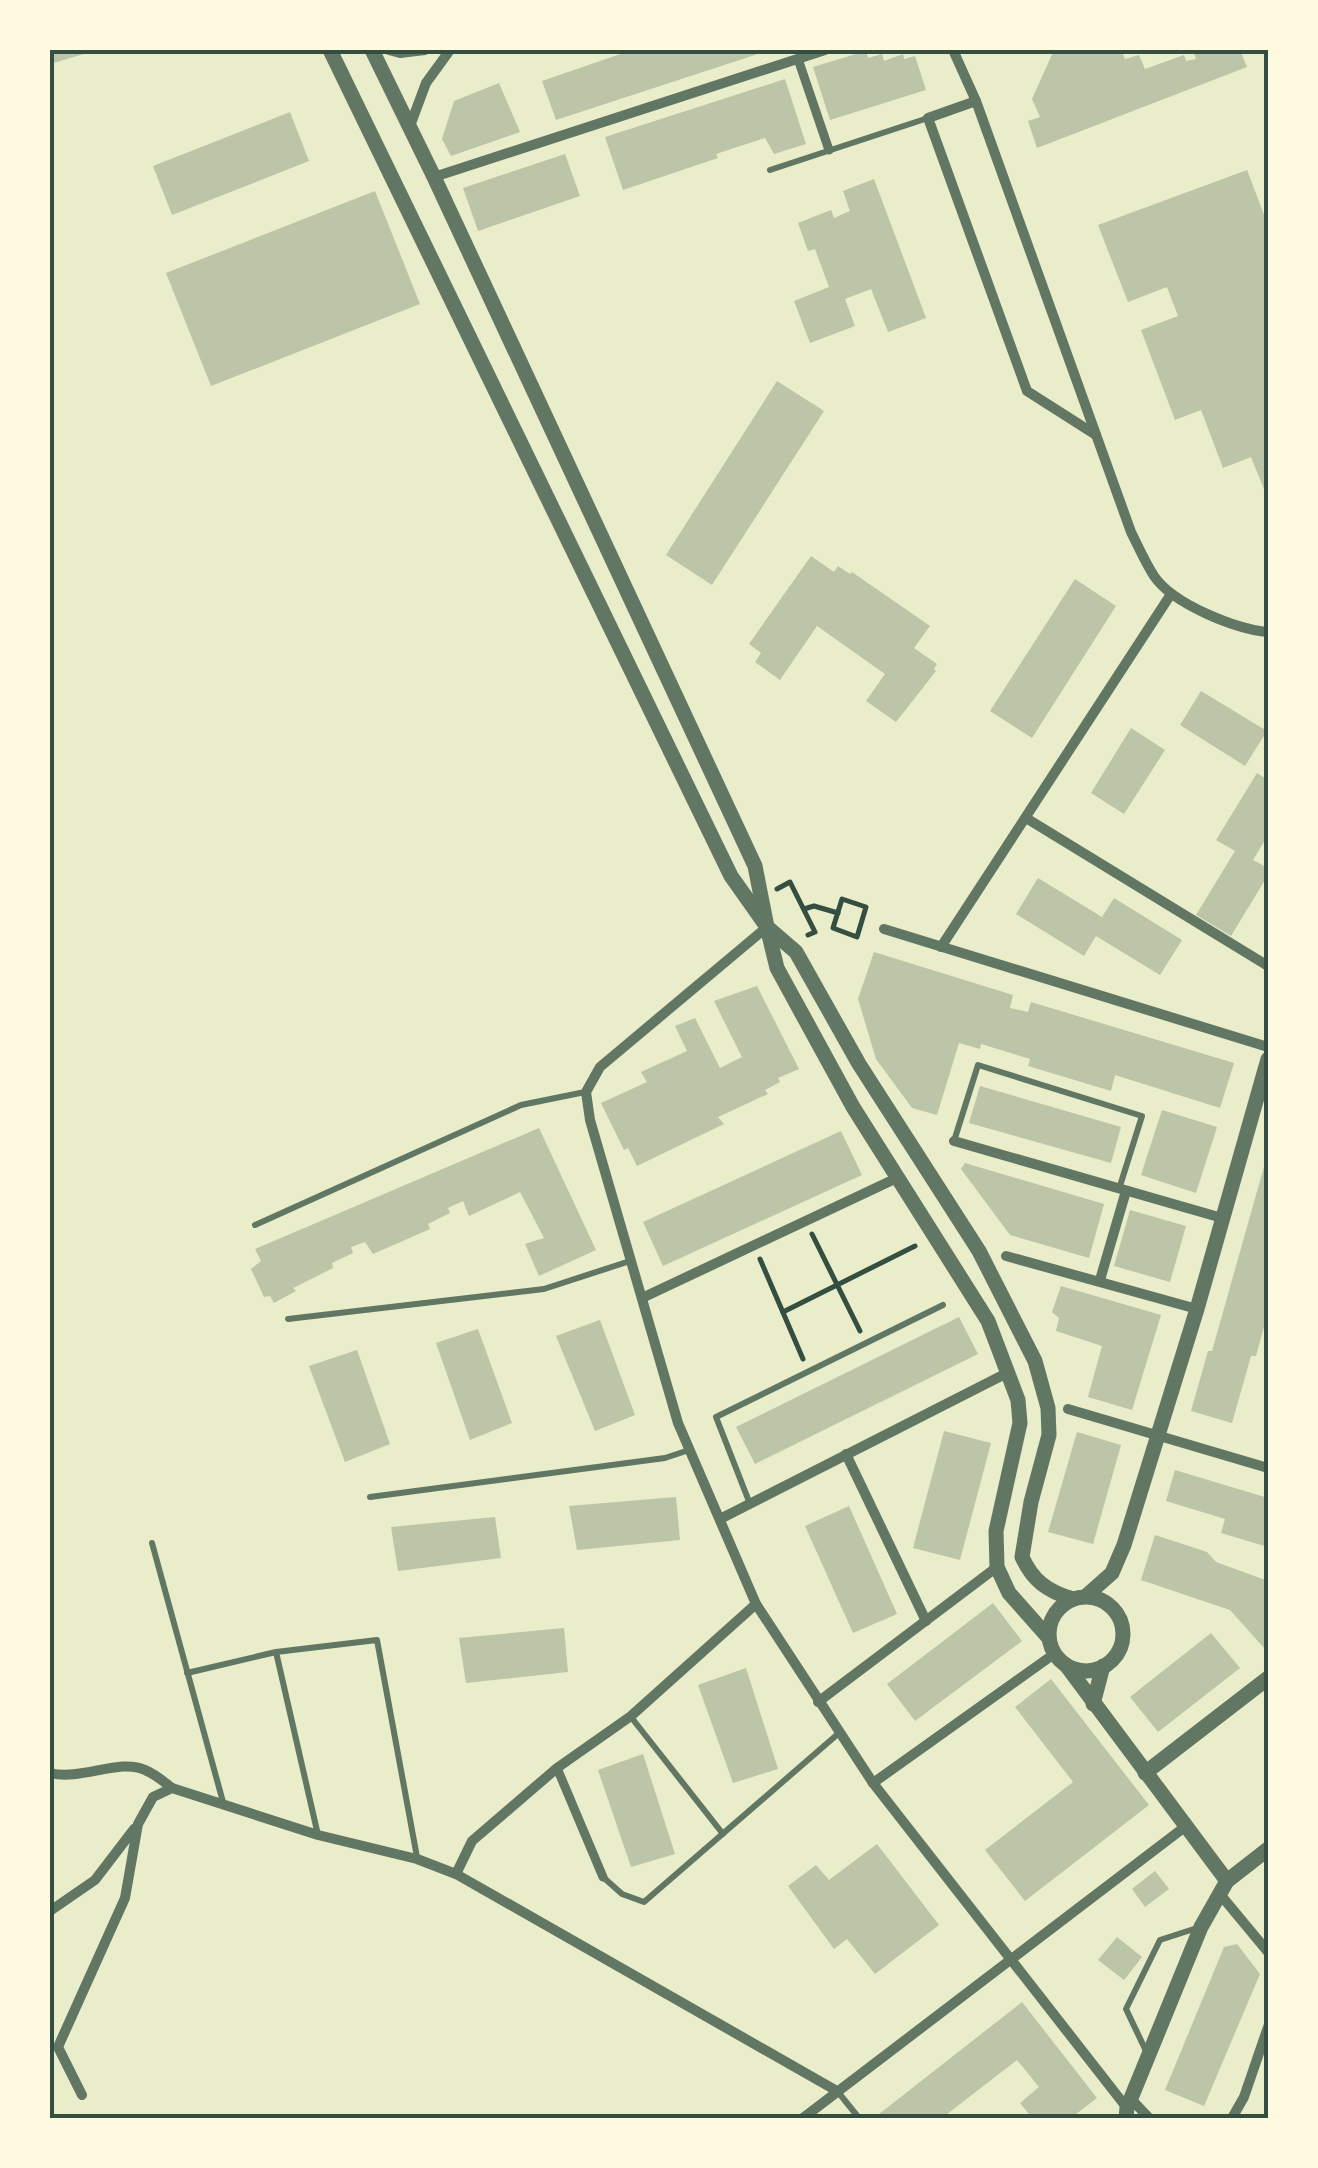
<svg xmlns="http://www.w3.org/2000/svg" width="1318" height="2168" font-family="Manrope,sans-serif">
<style>
.building{fill:#bcc5a7}
.lines{fill:none;stroke-linecap:round;stroke-linejoin:round}
.path{stroke:#344e41;stroke-width:5}
.service{stroke:#617663;stroke-width:6}
.pedestrian{stroke:#617663;stroke-width:9}
.minor{stroke:#617663;stroke-width:10}
.tertiary{stroke:#617663;stroke-width:15}
.neatline{fill:none;stroke:#344e41;stroke-width:4}
</style>
<rect width="100%" height="100%" fill="#e9edc9"/>
<!-- building -->
<g class="building">
<polygon points="50,50 94,50 94,51 50,64"/>
<polygon points="632,50 766,50 767,51 556,120 542,81"/>
<polygon points="1054,50 1121,50 1125,59 1139,55 1145,69 1184,55 1186,61 1196,59 1193,50 1240,50 1247,67 1037,148 1028,121 1040,117 1032,99"/>
<polygon points="866,51 868,58 882,54 884,61 903,54 904,59 915,56 926,90 830,120 813,67"/>
<polygon points="785,79 806,144 774,154 765,138 716,154 718,158 623,190 605,137"/>
<polygon points="499,83 520,132 451,156 442,139 454,101"/>
<polygon points="290,112 309,161 172,215 153,166"/>
<polygon points="565,154 580,196 478,231 463,188"/>
<polygon points="1247,170 1268,225 1268,499 1251,457 1223,468 1201,410 1175,420 1141,330 1178,316 1167,287 1128,302 1098,225"/>
<polygon points="874,179 926,318 888,332 871,289 845,299 855,326 810,343 794,301 829,287 815,249 808,251 798,223 831,210 834,218 850,211 843,191"/>
<polygon points="375,191 420,304 211,386 166,273"/>
<polygon points="777,381 824,411 712,585 666,555"/>
<polygon points="811,556 834,572 838,566 850,574 852,572 930,626 914,648 937,664 934,669 936,671 896,722 866,701 885,674 817,626 780,680 755,662 761,653 749,644"/>
<polygon points="1075,579 1116,606 1032,738 990,711"/>
<polygon points="1201,691 1267,731 1245,766 1180,725"/>
<polygon points="1131,728 1165,750 1124,814 1091,793"/>
<polygon points="1257,773 1268,780 1268,835 1253,860 1268,868 1268,875 1231,936 1196,915 1235,851 1216,840"/>
<polygon points="1038,878 1102,917 1114,898 1182,940 1160,975 1096,936 1084,956 1016,914"/>
<polygon points="874,952 1013,995 1010,1008 1028,1012 1031,1002 1234,1063 1220,1108 1115,1075 1111,1091 1028,1066 1030,1059 981,1044 980,1049 959,1043 937,1115 912,1108 876,1059 858,999"/>
<polygon points="757,986 799,1069 778,1078 780,1082 765,1090 768,1094 718,1117 724,1124 637,1166 628,1148 624,1150 601,1103 647,1082 641,1072 687,1051 675,1026 695,1018 720,1068 742,1057 714,1001"/>
<polygon points="980,1086 1121,1127 1111,1163 969,1123"/>
<polygon points="1162,1110 1217,1127 1196,1193 1141,1175"/>
<polygon points="539,1128 596,1250 539,1276 525,1244 544,1238 520,1192 469,1216 463,1201 448,1208 450,1213 428,1224 430,1229 373,1254 365,1242 351,1247 353,1253 332,1263 333,1268 293,1288 296,1291 274,1303 270,1296 264,1297 251,1269 261,1261 255,1249"/>
<polygon points="841,1131 862,1175 663,1266 643,1222"/>
<polygon points="1267,1156 1268,1312 1256,1356 1251,1356 1232,1423 1191,1411 1208,1351 1212,1351"/>
<polygon points="965,1163 1104,1204 1089,1258 1010,1235 961,1169"/>
<polygon points="1130,1210 1186,1226 1170,1282 1114,1266"/>
<polygon points="1061,1286 1161,1315 1132,1410 1088,1397 1102,1346 1056,1331 1059,1318 1052,1312"/>
<polygon points="959,1317 978,1354 755,1464 736,1427"/>
<polygon points="600,1320 635,1415 595,1431 556,1336"/>
<polygon points="478,1329 512,1423 470,1440 436,1343"/>
<polygon points="357,1350 390,1444 345,1462 309,1366"/>
<polygon points="944,1431 991,1443 960,1560 913,1548"/>
<polygon points="1077,1432 1121,1445 1093,1544 1048,1532"/>
<polygon points="1175,1470 1268,1498 1268,1547 1221,1533 1225,1519 1166,1501"/>
<polygon points="676,1497 680,1540 577,1550 569,1506"/>
<polygon points="849,1506 897,1614 853,1633 805,1526"/>
<polygon points="495,1517 501,1558 398,1571 391,1527"/>
<polygon points="1155,1535 1207,1552 1216,1562 1268,1581 1268,1646 1265,1649 1230,1610 1141,1580"/>
<polygon points="993,1603 1022,1641 915,1721 887,1684"/>
<polygon points="564,1628 568,1672 466,1683 459,1638"/>
<polygon points="1211,1633 1240,1668 1158,1732 1130,1697"/>
<polygon points="746,1668 778,1769 733,1783 698,1685"/>
<polygon points="1051,1679 1149,1805 1025,1901 985,1850 1073,1782 1015,1707"/>
<polygon points="643,1754 675,1854 631,1867 598,1770"/>
<polygon points="877,1844 939,1925 875,1974 847,1939 834,1949 788,1886 816,1865 829,1880"/>
<polygon points="1155,1871 1169,1889 1145,1907 1132,1889"/>
<polygon points="1117,1937 1142,1957 1124,1980 1098,1960"/>
<polygon points="1237,1944 1260,1974 1204,2106 1165,2090 1224,1947"/>
<polygon points="1022,2002 1097,2098 1071,2118 1032,2118 1020,2103 1039,2087 1017,2060 942,2118 874,2118"/>
</g>
<g class="lines">
<!-- path -->
<g class="path">
<polyline points="777,889 790,882 815,932 808,935"/>
<polygon points="842,899 866,907 857,937 833,928"/>
<polyline points="804,909 814,906 838,913"/>
<polyline points="812,1234 860,1331"/>
<polyline points="760,1259 803,1359"/>
<polyline points="783,1312 915,1246"/>
</g>
<!-- service -->
<g class="service">
<polyline points="770,170 928,118"/>
<polyline points="954,1141 978,1065 1142,1116 1119,1189"/>
<polyline points="255,1225 521,1105 585,1092"/>
<polyline points="288,1319 544,1289 630,1261"/>
<polyline points="370,1497 665,1458 689,1450"/>
<polyline points="750,1504 716,1417 943,1305"/>
<polyline points="152,1543 223,1802"/>
<polyline points="187,1673 276,1652"/>
<polyline points="631,1717 723,1834"/>
<polyline points="318,1835 276,1652 377,1640 417,1857"/>
<polyline points="603,1877 622,1894 644,1902 839,1733"/>
<polyline points="1147,2053 1126,2009 1160,1940 1200,1927"/>
<polyline points="838,2092 859,2118"/>
</g>
<!-- pedestrian -->
<g class="pedestrian">
<polyline points="798,59 829,150"/>
<polyline points="557,1768 603,1877"/>
</g>
<!-- minor -->
<g class="minor">
<polyline points="389,50 400,53 425,50"/>
<path d="M 953,50 L 976,101 L 1131,532 C 1138,546 1145,562 1154,576 C 1173,604 1235,629 1268,632"/>
<polyline points="976,101 928,118 1027,391 1096,435"/>
<polyline points="410,126 426,83 450,50"/>
<polyline points="434,177 825,50"/>
<polyline points="1026,818 1268,966"/>
<polyline points="767,927 600,1067 586,1092 590,1120 678,1423 756,1604 873,1783 1127,2108"/>
<polyline points="884,929 1268,1047"/>
<polyline points="941,947 1171,594"/>
<polyline points="954,1141 1222,1218"/>
<polyline points="1006,1256 1197,1309"/>
<polyline points="1100,1280 1126,1191"/>
<polyline points="642,1298 899,1177"/>
<polyline points="1068,1409 1268,1468"/>
<polyline points="846,1454 926,1621"/>
<polyline points="720,1519 1009,1372"/>
<polyline points="818,1702 997,1567"/>
<path d="M 50,1773 C 81,1781 120,1758 145,1770 C 155,1774 164,1782 172,1788"/>
<polyline points="873,1783 1054,1654"/>
<polyline points="456,1874 472,1841 557,1768 631,1716 756,1604"/>
<polyline points="1219,1893 1268,1952"/>
<polyline points="50,1911 95,1880 134,1829"/>
<polyline points="82,2095 58,2047 125,1898 138,1824 153,1797 172,1788 318,1835 417,1859 456,1874 837,2091"/>
<polyline points="1131,2099 1149,2118"/>
<polyline points="803,2118 1186,1826"/>
<polyline points="1232,2118 1244,2097 1268,2027"/>
</g>
<!-- tertiary -->
<g class="tertiary">
<polyline points="330,50 731,876 767,927 777,968 853,1107 988,1321 1018,1400 1020,1423 996,1531 997,1567 1009,1593 1048,1637"/>
<path d="M 372,50 L 434,177 L 755,866 L 767,927 L 796,952 L 859,1064 L 979,1251 L 1035,1361 L 1048,1408 L 1049,1435 L 1031,1502 L 1022,1557 C 1033,1581 1047,1591 1073,1599"/>
<polyline points="1086,1596 1112,1573 1124,1545 1197,1309 1268,1059"/>
<circle cx="1086" cy="1634" r="37"/>
<polyline points="1066,1665 1227,1881"/>
<polyline points="1093,1704 1103,1666"/>
<polyline points="1145,1773 1268,1678"/>
<polyline points="1126,2118 1127,2108 1201,1927 1227,1881 1268,1849"/>
</g>
</g>
<!-- border -->
<rect width="1318" height="2168" fill="none" stroke="#fefae0" stroke-width="105"/>
<rect x="52" y="52" width="1214" height="2064" class="neatline"/>
</svg>
